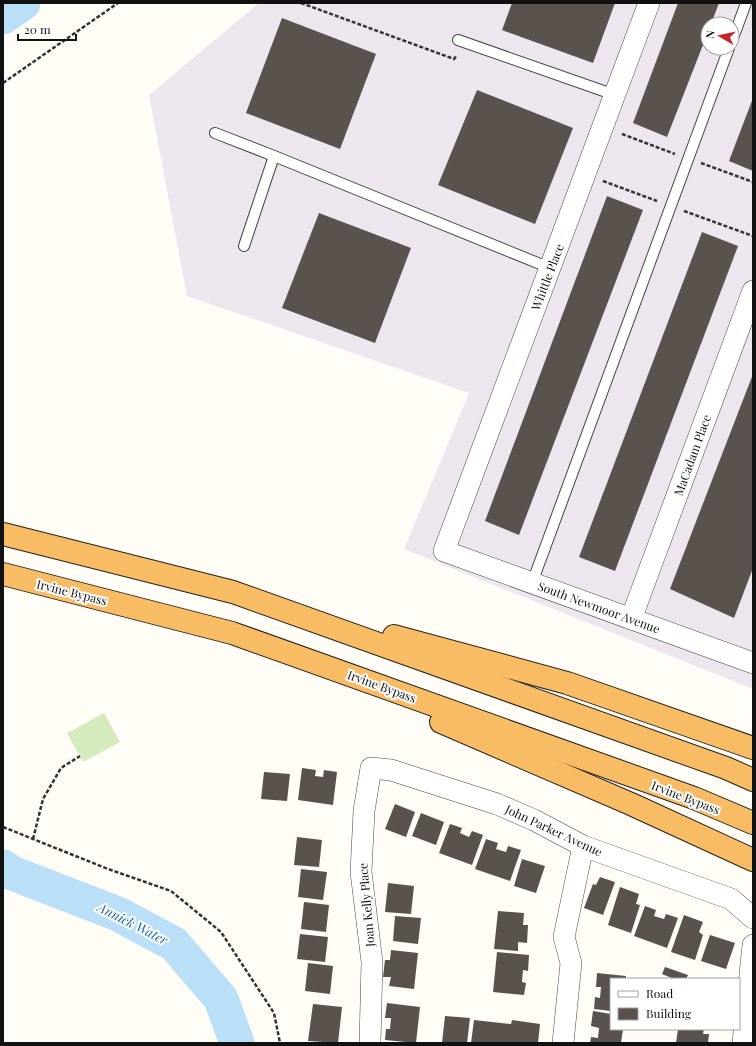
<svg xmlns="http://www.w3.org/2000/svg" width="756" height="1046" font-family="'Playfair Display',serif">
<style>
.industrial{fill:#eee6ef;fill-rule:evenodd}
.green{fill:#d5ebbd}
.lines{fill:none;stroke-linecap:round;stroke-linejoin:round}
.river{stroke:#b9e0f7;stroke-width:35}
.building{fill:#5a524d}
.service-casing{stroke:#444;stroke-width:12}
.minor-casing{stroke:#444;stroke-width:22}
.trunk-casing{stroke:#222;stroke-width:24}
.path{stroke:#333;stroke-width:2.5;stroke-dasharray:4 2;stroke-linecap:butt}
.service{stroke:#fff;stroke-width:10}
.minor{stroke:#fff;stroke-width:21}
.trunk{stroke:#f7bc64;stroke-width:22}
.labels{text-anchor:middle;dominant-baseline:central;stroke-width:4;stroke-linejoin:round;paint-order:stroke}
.street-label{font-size:12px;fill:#111;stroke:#fff}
.water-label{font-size:13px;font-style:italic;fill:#1768a6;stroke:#fff}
</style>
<rect width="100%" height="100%" fill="#fffdf5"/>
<!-- industrial -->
<path class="industrial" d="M 259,3 L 753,3 L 753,689 L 404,549 L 469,393 L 187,296 L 149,95 ZM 708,24 L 732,24 L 732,48 L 708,48 Z"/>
<!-- green -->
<polygon class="green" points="104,713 120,742 83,762 67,733"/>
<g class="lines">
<!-- river -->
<g class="river">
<polyline points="3,17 23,3"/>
<polyline points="3,867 12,873 118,914 174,944 221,999 237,1043"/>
</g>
</g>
<!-- building -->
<g class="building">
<polygon points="512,3 615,3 593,63 502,30"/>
<polygon points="678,3 719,3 711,24 708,24 708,32 667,137 633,123"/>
<polygon points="282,18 376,54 340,149 246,113"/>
<polygon points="477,90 573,128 535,224 438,185"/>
<polygon points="753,98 753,171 729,161"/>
<polygon points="607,196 643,210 519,535 485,521"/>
<polygon points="319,213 411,248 375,343 282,308"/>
<polygon points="702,232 738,246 615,571 579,557"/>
<polygon points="753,374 753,568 734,618 670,589"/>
<polygon points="302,768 316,770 315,776 323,777 324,770 337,772 333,805 298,800"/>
<polygon points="264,772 290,774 287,801 261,799"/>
<polygon points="395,804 415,812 406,837 385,829"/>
<polygon points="421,813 444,822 436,845 412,836"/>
<polygon points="450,824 462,828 460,833 469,837 472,831 483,835 472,865 439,853"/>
<polygon points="297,837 322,840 319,867 294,865"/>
<polygon points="486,839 498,843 496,849 506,852 508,846 521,850 510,881 475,869"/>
<polygon points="522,859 545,866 536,893 514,886"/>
<polygon points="301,869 327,872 323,900 298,897"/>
<polygon points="600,877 615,882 603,915 584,908 593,884 596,885"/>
<polygon points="388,883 414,886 411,914 385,912"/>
<polygon points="620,887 639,894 636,904 640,905 631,933 608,925"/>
<polygon points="304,902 329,905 326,932 301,929"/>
<polygon points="645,906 656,910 654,916 664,919 666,914 678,918 667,948 634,936"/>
<polygon points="498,911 524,913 523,925 528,925 527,943 518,942 518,951 494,949"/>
<polygon points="684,915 703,922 699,932 703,935 695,960 671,952"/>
<polygon points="395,916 421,918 418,944 393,941"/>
<polygon points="300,934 328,937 325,962 297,959"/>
<polygon points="710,935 735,943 726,969 701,961"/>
<polygon points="391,950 418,953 414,989 389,986 391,977 383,977 385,960 390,960"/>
<polygon points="497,952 529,955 528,971 523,970 522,982 526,983 524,995 493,992"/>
<polygon points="308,963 333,966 330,994 305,991"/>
<polygon points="665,967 688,975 686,979 674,979 662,974"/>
<polygon points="597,973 626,976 626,979 611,979 611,1011 594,1009 595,997 600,998 601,987 596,987"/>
<polygon points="387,1003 420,1007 416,1043 385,1040 386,1029 390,1029 391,1018 385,1018"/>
<polygon points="313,1004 342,1007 338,1043 308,1041"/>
<polygon points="593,1011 611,1014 611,1029 623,1029 621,1043 590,1043 591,1037 598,1038 599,1028 591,1026"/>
<polygon points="445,1016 470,1018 467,1043 442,1043"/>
<polygon points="474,1020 511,1024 512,1020 540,1024 538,1043 471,1043"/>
<polygon points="678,1029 704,1029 703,1034 709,1034 708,1043 676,1043"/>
</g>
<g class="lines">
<!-- service casing -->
<g class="service-casing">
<g id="service">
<polyline points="458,40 615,95"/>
<polyline points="732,41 746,3"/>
<polyline points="215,133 274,156"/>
<polyline points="244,246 274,156 550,268"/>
<polyline points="532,583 729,48"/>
</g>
</g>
<!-- minor casing -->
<g class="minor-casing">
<g id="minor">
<polyline points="649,3 444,551 753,663"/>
<polyline points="631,619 753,291"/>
<polyline points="370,1043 372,962 361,872 364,811 371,768 391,770 497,804 534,820 583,846 731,899 753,918"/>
<polyline points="563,1043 571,963 564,937 583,846"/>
<polyline points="743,1043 753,945"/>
</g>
</g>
<!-- trunk casing -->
<g class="trunk-casing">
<g id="trunk">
<polyline points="3,534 233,592 726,768 753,780"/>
<polyline points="3,574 232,633 694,798 753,823"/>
<polyline points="394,636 567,683 753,748"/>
<polyline points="441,722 631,804 753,860"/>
</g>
</g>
<!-- path -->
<g class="path">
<polyline points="301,3 454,59 457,55"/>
<polyline points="3,83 118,3"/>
<polyline points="622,134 675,154"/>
<polyline points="701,163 753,182"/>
<polyline points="603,181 657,201"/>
<polyline points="684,211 753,236"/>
<polyline points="3,827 108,869 171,891 221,932 274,1013 280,1043"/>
<polyline points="33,839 43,799 61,768 80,756"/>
</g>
<!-- service -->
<use href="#service" class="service"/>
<!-- minor -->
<use href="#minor" class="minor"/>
<!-- trunk -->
<use href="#trunk" class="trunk"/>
</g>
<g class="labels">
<!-- street labels -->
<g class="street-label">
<text transform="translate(547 277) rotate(-69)">Whittle Place</text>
<text transform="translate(692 455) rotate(-70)">MaCadam Place</text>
<text transform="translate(72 592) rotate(14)">Irvine Bypass</text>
<text transform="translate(599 607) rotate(20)">South Newmoor Avenue</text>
<text transform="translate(382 686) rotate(20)">Irvine Bypass</text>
<text transform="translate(686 797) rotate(21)">Irvine Bypass</text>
<text transform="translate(554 830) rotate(25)">John Parker Avenue</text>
<text transform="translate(366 905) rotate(-95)">Joan Kelly Place</text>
</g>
<!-- water labels -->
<g class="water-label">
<text transform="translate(133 923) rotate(27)">Annick Water</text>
</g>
</g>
<!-- border -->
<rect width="756" height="1046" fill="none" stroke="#111111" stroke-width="8"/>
<!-- legend -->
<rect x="610" y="978" width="130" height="52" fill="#ffffff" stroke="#a0a0a0"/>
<rect x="618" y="991" width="20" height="6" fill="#ffffff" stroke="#a0a0a0"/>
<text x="646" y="998" font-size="12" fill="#111111">Road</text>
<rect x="618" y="1008" width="20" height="12" fill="#5a524d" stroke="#a0a0a0"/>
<text x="646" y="1018" font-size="12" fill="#111111">Building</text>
<!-- north arrow -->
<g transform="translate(720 36) rotate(279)"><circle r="19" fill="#ffffff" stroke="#a0a0a0"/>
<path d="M0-3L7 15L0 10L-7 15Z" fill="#c4262e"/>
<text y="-6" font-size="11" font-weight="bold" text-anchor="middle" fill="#111111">N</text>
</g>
<!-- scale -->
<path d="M18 34v6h58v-6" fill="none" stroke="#111111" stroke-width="2"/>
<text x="24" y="34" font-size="12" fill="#111111" stroke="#ffffff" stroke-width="3" paint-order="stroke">20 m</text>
</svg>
